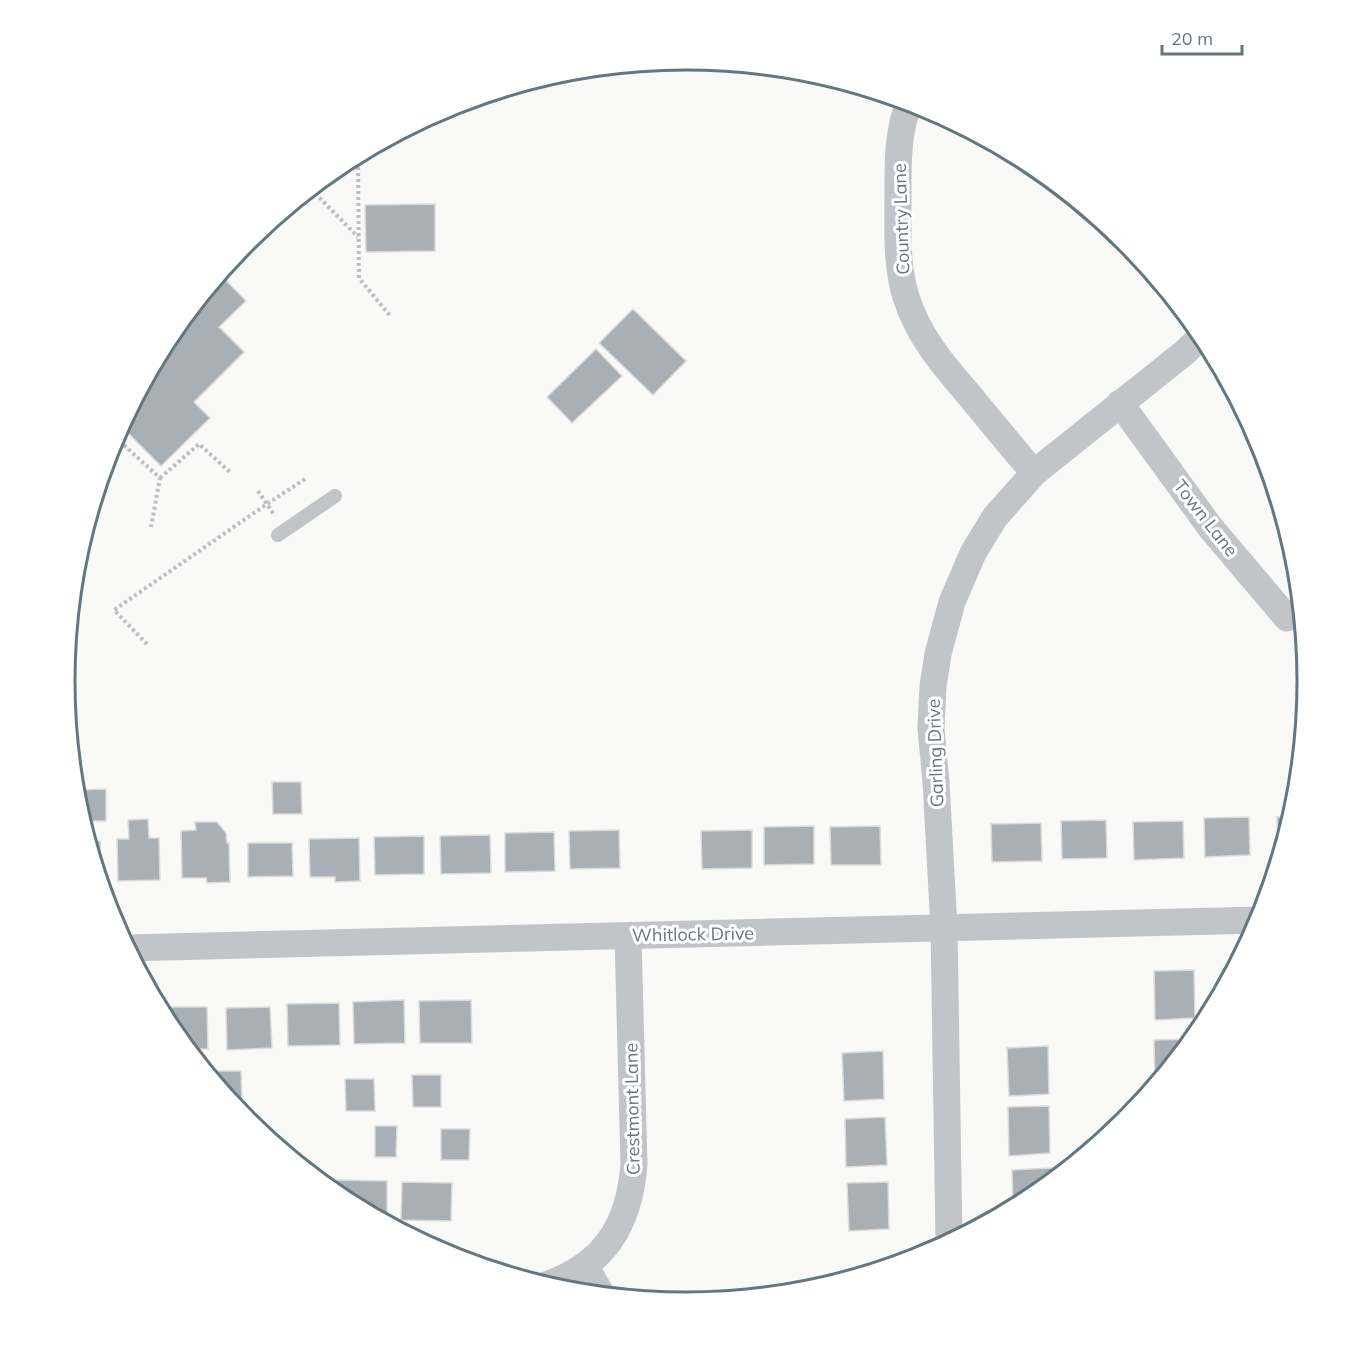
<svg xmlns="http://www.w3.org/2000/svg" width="1372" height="1363" font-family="Mulish,sans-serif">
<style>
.building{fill:#a9b0b5;stroke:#dbdbd9;stroke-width:1.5}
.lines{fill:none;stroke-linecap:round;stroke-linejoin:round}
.path{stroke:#bbbec0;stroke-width:4;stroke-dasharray:3 3;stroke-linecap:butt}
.lane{stroke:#c1c5c8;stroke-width:14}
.street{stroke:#c1c5c8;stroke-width:27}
.labels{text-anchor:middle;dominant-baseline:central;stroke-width:6;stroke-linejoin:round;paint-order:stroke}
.street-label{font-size:18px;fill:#66767f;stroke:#fff}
.rim{fill:none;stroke:#66767f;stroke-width:3}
</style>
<rect width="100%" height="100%" fill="#f9f9f7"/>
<!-- building -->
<g class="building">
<polygon points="435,204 435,251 366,252 365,205"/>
<polygon points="220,274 246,301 219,327 244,352 194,402 210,418 161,466 121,426 169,336"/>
<polygon points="633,309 686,361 653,395 599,343"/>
<polygon points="596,349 622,376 572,423 547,397"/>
<polygon points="272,782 301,782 302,814 273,814"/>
<polygon points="106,789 106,821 82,821 77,804 77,790"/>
<polygon points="1249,817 1250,855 1205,857 1204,818"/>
<polygon points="1277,817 1291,817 1280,855 1278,855"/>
<polygon points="148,819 149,838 159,838 160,880 118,881 117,839 129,839 128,820"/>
<polygon points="1106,820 1107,858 1062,859 1061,821"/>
<polygon points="1183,821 1184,858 1134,860 1133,822"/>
<polygon points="195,822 217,822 226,833 227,843 229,843 230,882 207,883 206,878 182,878 181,831 196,830"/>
<polygon points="1041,823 1042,861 992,862 991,824"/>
<polygon points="814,826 814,864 764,865 764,827"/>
<polygon points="880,826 881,865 831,865 830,827"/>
<polygon points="619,830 620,868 570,869 569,831"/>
<polygon points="752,830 752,868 702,869 701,831"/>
<polygon points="554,832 555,871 505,872 505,833"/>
<polygon points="490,835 491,873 441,874 440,836"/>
<polygon points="424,836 424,874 375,875 374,837"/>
<polygon points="87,838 93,838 93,841 100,841 101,879 100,879"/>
<polygon points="359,838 360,881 335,882 335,877 310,877 309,839"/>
<polygon points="248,843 292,843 293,876 248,877"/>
<polygon points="1194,970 1195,1018 1155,1020 1154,971"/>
<polygon points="404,1000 405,1043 354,1044 353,1002"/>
<polygon points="471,1000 472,1043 420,1043 419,1001"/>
<polygon points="339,1003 340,1045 288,1046 287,1004"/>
<polygon points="159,1007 207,1007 208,1049 188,1049 169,1026"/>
<polygon points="270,1007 272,1048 227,1050 226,1008"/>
<polygon points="1193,1039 1155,1085 1154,1040"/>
<polygon points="1048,1046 1049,1094 1009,1096 1007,1048"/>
<polygon points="883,1051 884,1099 844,1101 842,1053"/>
<polygon points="212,1071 241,1071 242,1103 232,1103 212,1079"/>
<polygon points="412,1075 441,1075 441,1107 413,1107"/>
<polygon points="345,1079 374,1079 375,1111 346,1111"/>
<polygon points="1049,1106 1050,1153 1009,1156 1008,1107"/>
<polygon points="885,1117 887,1165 846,1167 845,1119"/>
<polygon points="375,1126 397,1126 396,1157 375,1157"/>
<polygon points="441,1129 470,1129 469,1160 441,1160"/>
<polygon points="1052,1168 1053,1181 1031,1198 1013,1208 1012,1170"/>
<polygon points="337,1180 387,1181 387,1219 380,1219 340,1198 337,1195"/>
<polygon points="402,1182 452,1183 451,1221 401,1220"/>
<polygon points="888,1182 889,1229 849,1231 847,1183"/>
</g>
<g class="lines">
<!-- path -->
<g class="path">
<polyline points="358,155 359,278 391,317"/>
<polyline points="311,189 358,237"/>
<polyline points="115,437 160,478 151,527"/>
<polyline points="160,478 199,444 231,473"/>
<polyline points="258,491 275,516"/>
<polyline points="147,644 114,610 267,504 305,479"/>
</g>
<!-- lane -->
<polyline class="lane" points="278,535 335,496"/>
<!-- street -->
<g class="street">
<path d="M 909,103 C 897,133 898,166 898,198 C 898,231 896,265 906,297 C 918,336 944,366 970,396 C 991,422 1013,448 1034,473"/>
<polyline points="1120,403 1210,527 1287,618 1301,611"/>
<polyline points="127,948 1260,920"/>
<polyline points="949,1242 944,928 936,782 931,728 933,686 938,654 952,602 973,553 995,517 1034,473 1184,353 1202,336"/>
<polyline points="585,1266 602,1295"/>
<path d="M 546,1285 C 604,1265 629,1226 634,1165 L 628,936"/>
</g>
</g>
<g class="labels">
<!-- street labels -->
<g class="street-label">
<text transform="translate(901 219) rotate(-92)">Country Lane</text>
<text transform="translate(1206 518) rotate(52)">Town Lane</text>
<text transform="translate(935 753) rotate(-92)">Garling Drive</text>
<text transform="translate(693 934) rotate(-1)">Whitlock Drive</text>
<text transform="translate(632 1109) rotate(-91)">Crestmont Lane</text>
</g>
</g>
<!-- crop -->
<path d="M0 0H1372V1363H0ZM75 681a611 611 0 1 1 1222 0a611 611 0 1 1-1222 0Z" fill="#fff" fill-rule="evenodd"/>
<path class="rim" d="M75 681a611 611 0 1 1 1222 0a611 611 0 1 1-1222 0Z"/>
<!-- scale -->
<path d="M1162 45v9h80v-9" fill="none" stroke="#66767f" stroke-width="3"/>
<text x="1171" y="45" font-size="18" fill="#66767f" stroke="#ffffff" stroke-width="4.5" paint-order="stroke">20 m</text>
</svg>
